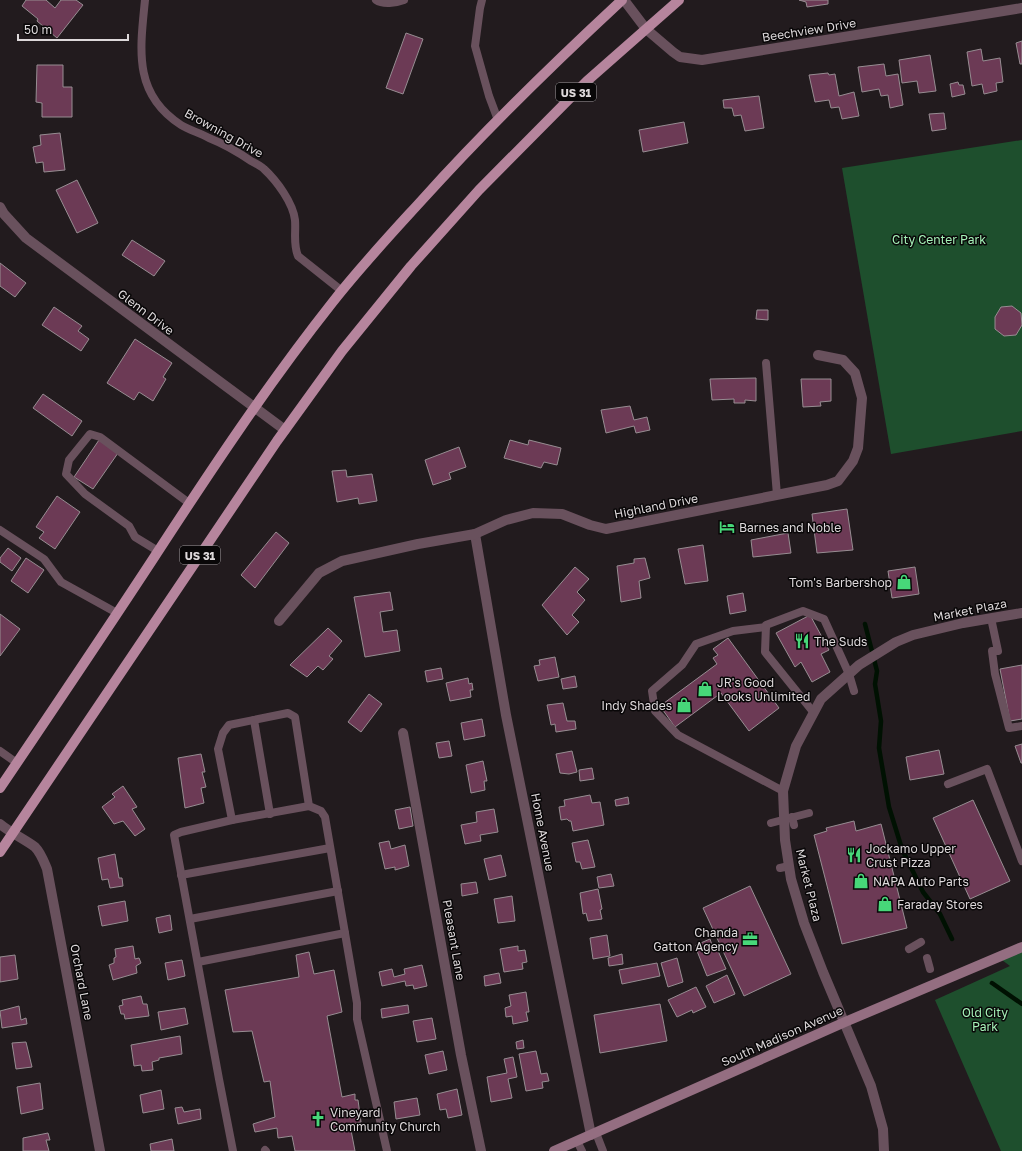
<svg xmlns="http://www.w3.org/2000/svg" width="1022" height="1151" font-family="'Golos Text',sans-serif">
<style>
.green{fill:#1e4f2d}
.lines{fill:none;stroke-linecap:round;stroke-linejoin:round}
.stream{stroke:#001102;stroke-width:4.5}
.building{fill:#6c3a55;stroke:#978d92}
.lane{stroke:#69515d;stroke-width:8}
.street{stroke:#69515d;stroke-width:10}
.secondary{stroke:#946e81;stroke-width:10}
.primary{stroke:#b6859d;stroke-width:10}
.labels{text-anchor:middle;dominant-baseline:central;stroke-width:3;stroke-linejoin:round;paint-order:stroke}
.shield{fill:#090708;stroke:#9d999b;stroke-width:1}
.shield-label{font-size:11px;font-weight:bold;fill:#ddd8da}
.street-label{font-size:12px;fill:#ddd8da;stroke:#090708}
.park-label{font-size:12px;fill:#a5f1b7;stroke:#090708}
.poi-label{font-size:12px;fill:#ddd8da;stroke:#090708;text-anchor:start}
</style>
<rect width="100%" height="100%" fill="#221b1e"/>
<!-- green -->
<g class="green">
<polygon points="1022,140 1022,431 891,454 842,168"/>
<polygon points="1022,948 1022,1151 1001,1151 935,1000 1010,966 998,957"/>
</g>
<g class="lines">
<!-- stream -->
<g class="stream">
<polyline points="865,624 877,671 875,684 881,721 879,748 889,807 902,849 923,892 940,914 952,939"/>
<polyline points="992,983 1022,1004"/>
</g>
</g>
<!-- building -->
<g class="building">
<polygon points="26,0 46,0 55,8 61,0 76,0 83,5 57,38 37,21 38,19 22,6"/>
<polygon points="799,0 828,0 828,4 807,7 806,2"/>
<polygon points="406,33 423,39 403,94 386,88"/>
<polygon points="1022,41 1022,64 1020,64 1016,43"/>
<polygon points="981,49 983,61 1000,58 1003,82 996,83 997,91 984,94 982,84 972,86 967,52"/>
<polygon points="930,55 936,91 919,93 917,81 902,83 899,60"/>
<polygon points="884,64 886,76 898,74 903,105 890,108 888,95 881,96 879,89 862,92 858,67"/>
<polygon points="37,65 63,65 63,87 72,87 72,117 42,117 42,103 36,102"/>
<polygon points="828,73 829,75 835,74 839,96 854,92 859,116 842,119 839,107 831,108 829,100 815,102 809,75"/>
<polygon points="958,82 959,85 963,85 965,94 952,97 950,84"/>
<polygon points="759,96 764,128 745,131 741,115 734,116 732,108 724,108 723,100"/>
<polygon points="944,113 946,129 932,131 929,114"/>
<polygon points="684,122 688,143 643,152 639,130"/>
<polygon points="60,133 65,170 44,172 43,162 36,163 33,147 41,145 40,135"/>
<polygon points="77,180 98,223 77,233 56,190"/>
<polygon points="132,240 165,261 154,276 122,255"/>
<polygon points="0,263 26,283 15,297 0,286"/>
<polygon points="1012,306 1021,313 1022,325 1016,335 1004,336 995,329 995,317 1001,307"/>
<polygon points="54,307 82,326 78,331 89,339 81,351 42,325"/>
<polygon points="757,310 768,310 768,320 756,319"/>
<polygon points="135,339 172,363 163,377 166,379 153,401 139,392 134,400 107,383"/>
<polygon points="756,378 756,401 745,400 745,403 734,403 734,399 712,400 710,379"/>
<polygon points="801,379 831,379 831,401 820,402 821,406 803,407"/>
<polygon points="43,394 82,421 72,436 33,408"/>
<polygon points="630,406 634,420 647,417 650,430 636,433 634,426 606,433 601,410"/>
<polygon points="99,440 118,453 93,489 74,477"/>
<polygon points="510,440 528,445 529,440 561,448 557,465 544,462 541,468 504,458"/>
<polygon points="459,447 466,467 449,473 451,479 433,485 425,460"/>
<polygon points="346,470 347,477 372,474 377,501 359,504 358,498 337,502 332,471"/>
<polygon points="57,496 80,512 55,549 39,538 44,532 36,527"/>
<polygon points="847,509 853,550 817,553 812,514"/>
<polygon points="276,532 289,543 255,588 241,575"/>
<polygon points="788,533 791,553 753,557 751,540"/>
<polygon points="703,545 708,581 685,584 678,549"/>
<polygon points="8,548 21,558 12,571 0,562 0,558"/>
<polygon points="26,558 44,570 28,593 11,581"/>
<polygon points="645,558 650,578 639,581 641,598 621,602 617,566 634,563 634,559"/>
<polygon points="575,567 589,579 577,592 585,600 572,615 579,622 567,635 542,605"/>
<polygon points="915,567 919,594 892,598 888,571"/>
<polygon points="390,592 393,610 380,612 383,632 397,630 400,651 365,657 354,597"/>
<polygon points="743,593 746,611 730,614 727,596"/>
<polygon points="0,614 20,629 0,656"/>
<polygon points="810,615 829,650 821,654 830,672 812,682 801,662 795,667 776,633"/>
<polygon points="328,628 342,641 329,656 333,659 323,670 318,666 307,677 290,665"/>
<polygon points="728,638 779,708 749,731 721,693 675,727 660,706 717,664 713,658 718,655 713,649"/>
<polygon points="555,657 559,677 538,681 534,666 540,665 539,660"/>
<polygon points="1022,665 1022,719 1010,721 1000,669"/>
<polygon points="441,668 443,679 427,682 425,671"/>
<polygon points="575,676 577,687 563,689 561,679"/>
<polygon points="468,678 469,684 472,683 473,690 470,690 471,697 450,701 446,683"/>
<polygon points="369,694 382,704 361,732 348,722"/>
<polygon points="563,703 567,721 575,721 576,729 556,732 555,724 551,725 547,705"/>
<polygon points="482,719 485,736 464,740 461,723"/>
<polygon points="449,741 452,756 439,758 436,743"/>
<polygon points="1022,744 1022,763 1021,763 1015,746"/>
<polygon points="939,750 944,774 910,780 906,757"/>
<polygon points="572,751 577,772 569,774 560,773 556,754"/>
<polygon points="201,754 205,772 202,772 206,787 201,788 204,803 185,808 178,758"/>
<polygon points="483,761 487,781 484,781 485,790 471,793 466,765"/>
<polygon points="592,768 594,779 580,781 579,770"/>
<polygon points="123,786 137,807 132,809 145,829 135,836 123,821 114,824 102,807 115,797 112,794"/>
<polygon points="590,795 592,803 600,802 604,825 573,831 571,821 569,821 567,819 561,820 559,807 565,806 564,800"/>
<polygon points="628,797 629,804 616,806 615,800"/>
<polygon points="973,800 1010,881 970,899 933,818"/>
<polygon points="410,807 413,826 399,829 395,810"/>
<polygon points="494,809 498,832 480,835 481,841 465,844 461,825 477,822 476,812"/>
<polygon points="854,821 856,831 881,824 907,928 842,944 814,835 827,831 826,828"/>
<polygon points="588,840 595,867 582,869 580,862 576,862 572,843"/>
<polygon points="389,841 391,849 405,845 409,866 395,870 395,867 385,869 379,843"/>
<polygon points="115,854 119,878 122,878 123,886 110,888 108,879 102,880 98,858"/>
<polygon points="501,855 506,876 489,880 484,859"/>
<polygon points="611,874 614,886 599,888 597,877"/>
<polygon points="476,882 478,893 462,896 461,884"/>
<polygon points="750,886 791,974 744,996 703,908"/>
<polygon points="598,889 602,909 600,910 602,919 588,921 586,913 583,914 580,893"/>
<polygon points="512,896 515,921 498,923 494,899"/>
<polygon points="125,901 128,921 102,926 98,906"/>
<polygon points="170,915 172,930 159,933 156,918"/>
<polygon points="607,935 610,956 593,959 590,938"/>
<polygon points="710,939 712,945 715,944 726,969 707,976 697,951 696,945"/>
<polygon points="133,946 135,959 139,958 141,963 136,966 137,973 113,980 109,965 114,963 114,958 116,957 115,949"/>
<polygon points="518,946 518,951 525,950 527,962 522,963 523,969 504,972 500,949"/>
<polygon points="309,952 314,974 334,970 342,1012 327,1016 342,1097 355,1094 355,1100 358,1100 361,1122 350,1125 355,1151 295,1151 292,1136 278,1138 277,1128 255,1132 253,1124 275,1117 270,1081 264,1082 252,1031 233,1032 225,990 299,977 296,955"/>
<polygon points="622,954 623,964 609,966 608,958"/>
<polygon points="15,955 18,979 0,982 0,957"/>
<polygon points="677,958 683,982 668,987 661,963"/>
<polygon points="182,960 185,976 168,980 165,963"/>
<polygon points="657,963 660,976 622,984 619,970"/>
<polygon points="422,965 427,986 414,989 413,985 406,986 405,981 382,986 379,972 392,969 394,977 405,974 404,969"/>
<polygon points="499,973 501,983 485,986 484,976"/>
<polygon points="727,975 735,994 714,1003 706,986"/>
<polygon points="696,987 706,1007 693,1013 692,1010 677,1017 668,1000"/>
<polygon points="526,992 529,1012 526,1012 528,1021 513,1024 512,1016 506,1017 505,1008 511,1006 509,995"/>
<polygon points="141,996 143,1004 147,1004 149,1016 125,1019 124,1014 121,1014 119,1006 123,1005 122,1000"/>
<polygon points="660,1004 667,1041 600,1053 594,1015"/>
<polygon points="408,1005 409,1013 382,1018 381,1009"/>
<polygon points="19,1006 21,1020 26,1018 27,1024 2,1028 0,1011"/>
<polygon points="185,1008 188,1024 161,1030 158,1012"/>
<polygon points="432,1018 436,1039 417,1042 413,1021"/>
<polygon points="180,1036 182,1054 159,1058 159,1060 152,1062 153,1070 142,1071 141,1065 134,1066 131,1045"/>
<polygon points="523,1040 524,1048 517,1049 516,1042"/>
<polygon points="26,1042 32,1067 16,1069 12,1043"/>
<polygon points="443,1051 447,1070 429,1074 425,1055"/>
<polygon points="536,1051 541,1074 547,1073 549,1081 542,1082 543,1088 526,1091 519,1054"/>
<polygon points="513,1057 517,1077 508,1079 512,1098 491,1102 487,1077 507,1073 504,1059"/>
<polygon points="40,1083 43,1109 21,1114 17,1087"/>
<polygon points="457,1089 462,1115 448,1118 446,1109 440,1110 437,1094"/>
<polygon points="161,1090 164,1109 143,1113 140,1095"/>
<polygon points="417,1098 420,1115 396,1119 394,1102"/>
<polygon points="182,1107 184,1112 200,1109 201,1119 178,1124 175,1108"/>
<polygon points="48,1133 50,1140 46,1140 49,1151 23,1151 23,1138"/>
<polygon points="172,1139 174,1151 151,1151 150,1144"/>
</g>
<g class="lines">
<!-- lane -->
<g class="lane">
<path d="M 145,0 C 140,50 133,94 181,125 C 189,130 200,133 209,138 C 224,144 238,152 251,161 C 255,163 261,166 264,169 C 277,181 293,203 295,220 C 296,233 293,244 298,256 L 342,291"/>
<path d="M 376,0 C 383,5 396,3 404,0"/>
<polyline points="482,0 480,8 475,46 489,96 498,120"/>
<polyline points="766,363 777,495"/>
<polyline points="0,530 44,559 61,582 117,613"/>
<polyline points="158,551 135,537 129,526 85,494 66,474 69,460 90,434 100,437 189,503"/>
<polyline points="991,618 998,651 992,651 995,674 1009,728 1022,726"/>
<polyline points="766,627 733,631 696,644 682,665 652,691 655,711 678,735 783,791"/>
<polyline points="814,713 765,652 766,625 803,611 824,619 849,674 854,691"/>
<polyline points="254,720 270,814"/>
<polyline points="0,751 17,763"/>
<polyline points="948,784 987,769 1022,861"/>
<polyline points="792,817 794,825"/>
<polyline points="232,820 218,749 223,733 229,725 288,713 295,717 309,806 321,811 325,817 357,1003 357,1019 387,1151"/>
<polyline points="771,823 809,813"/>
<polyline points="780,868 789,866"/>
<polyline points="181,875 330,848"/>
<polyline points="190,919 338,891"/>
<polyline points="909,949 921,942"/>
<polyline points="927,958 930,969"/>
<polyline points="198,962 345,933"/>
<polyline points="596,1133 603,1151"/>
<polyline points="577,1141 582,1151"/>
<polyline points="265,1150 266,1151"/>
<polyline points="233,1151 219,1079 174,835 181,832 232,820 309,806"/>
</g>
<!-- street -->
<g class="street">
<polyline points="624,0 646,29 673,52 680,57 702,60 1022,8"/>
<polyline points="0,207 4,214 26,238 285,430"/>
<polyline points="475,534 506,715 591,1135"/>
<polyline points="279,621 319,573 342,561 418,544 475,534 506,520 533,513 562,514 590,525 606,529 827,485 838,481 853,461 858,448 862,398 855,373 843,360 818,355"/>
<polyline points="403,733 461,1055 481,1151"/>
<path d="M 0,824 C 11,833 24,839 35,847 C 41,853 44,862 47,869 L 100,1151"/>
<polyline points="884,1151 883,1129 871,1086 823,972 804,923 791,879 785,840 783,791 796,746 821,699 859,665 896,642 913,635 963,623 1022,613"/>
</g>
<!-- secondary -->
<polyline class="secondary" points="554,1151 845,1022 1022,947"/>
<!-- primary -->
<g class="primary">
<path d="M 0,788 C 52,711 104,634 155,556 C 211,470 268,384 332,303 C 360,267 391,234 422,200 C 485,130 553,64 622,0"/>
<polyline points="0,852 277,441 342,351 411,266 479,190 587,81 679,0"/>
</g>
</g>
<!-- icons -->
<defs>
<g id="hotel-bare" transform="scale(1.2)"><path d="M-6-4.5h1.5V1H6V5H4.5V3h-9V5H-6ZM-4 0a1.8 1.8 0 1 1 3.6 0ZM.5 0V-2.5h3Q6-2.5 6 0Z" fill="#47d779" stroke="#090708" stroke-width="2.5" paint-order="stroke"/></g>
<g id="shop-bare" transform="scale(1.2)"><path d="M-5-2.5h2.3a2.7 3.5 0 0 1 5.4 0H5L5.5 6h-11ZM-1.5-2.5h3a1.5 2.3 0 0 0-3 0Z" fill="#47d779" stroke="#090708" stroke-width="2.5" paint-order="stroke"/></g>
<g id="restaurant-bare" transform="scale(1.2)"><path d="M-5-6h1v4h1v-4h1v4h1v-4h1v5L-1.5 .5V6h-2V.5L-5-1ZM5-6V6H3V1.5H1.5Q1.5-4 5-6Z" fill="#47d779" stroke="#090708" stroke-width="2.5" paint-order="stroke"/></g>
<g id="office-bare" transform="scale(1.2)"><path d="M-6-3h4V-5.5h4V-3h4V5H-6ZM-1-4.5V-3h2v-1.5ZM-6 0V1H6V0Z" fill="#47d779" stroke="#090708" stroke-width="2.5" paint-order="stroke"/></g>
<g id="church-bare" transform="scale(1.2)"><path d="M-1.2-6h2.4v3.5h3.3v2.4h-3.3V6h-2.4V-.1h-3.3v-2.4h3.3Z" fill="#47d779" stroke="#090708" stroke-width="2.5" paint-order="stroke"/></g>
</defs>
<g fill-rule="evenodd">
<use href="#hotel-bare" x="727" y="527"/>
<use href="#shop-bare" x="904" y="582"/>
<use href="#restaurant-bare" x="802" y="641"/>
<use href="#shop-bare" x="705" y="689"/>
<use href="#shop-bare" x="684" y="705"/>
<use href="#restaurant-bare" x="854" y="855"/>
<use href="#shop-bare" x="861" y="881"/>
<use href="#shop-bare" x="885" y="904"/>
<use href="#office-bare" x="750" y="939"/>
<use href="#church-bare" x="318" y="1119"/>
</g>
<g class="labels">
<!-- shield labels -->
<g class="shield">
<rect x="556" y="83" width="40" height="18" rx="3"/>
<rect x="180" y="546" width="40" height="18" rx="3"/>
</g>
<g class="shield-label">
<text x="576" y="92">US 31</text>
<text x="200" y="555">US 31</text>
</g>
<!-- street labels -->
<g class="street-label">
<text transform="translate(809 30) rotate(-9)">Beechview Drive</text>
<text transform="translate(224 133) rotate(29)">Browning Drive</text>
<text transform="translate(146 312) rotate(37)">Glenn Drive</text>
<text transform="translate(656 506) rotate(-11)">Highland Drive</text>
<text transform="translate(970 610) rotate(-11)">Market Plaza</text>
<text transform="translate(543 832) rotate(79)">Home Avenue</text>
<text transform="translate(809 885) rotate(76)">Market Plaza</text>
<text transform="translate(454 940) rotate(80)">Pleasant Lane</text>
<text transform="translate(82 982) rotate(79)">Orchard Lane</text>
<text transform="translate(782 1036) rotate(-24)">South Madison Avenue</text>
</g>
<!-- park labels -->
<g class="park-label">
<text x="939" y="239">City Center Park</text>
<text x="985" y="1012">Old City<tspan x="985" dy="14">Park</tspan></text>
</g>
<!-- poi labels -->
<g class="poi-label">
<text x="739" y="527">Barnes and Noble</text>
<text x="892" y="582" text-anchor="end">Tom's Barbershop</text>
<text x="814" y="641">The Suds</text>
<text x="717" y="682">JR's Good<tspan x="717" dy="14">Looks Unlimited</tspan></text>
<text x="672" y="705" text-anchor="end">Indy Shades</text>
<text x="866" y="848">Jockamo Upper<tspan x="866" dy="14">Crust Pizza</tspan></text>
<text x="873" y="881">NAPA Auto Parts</text>
<text x="897" y="904">Faraday Stores</text>
<text x="738" y="932" text-anchor="end">Chanda<tspan x="738" dy="14">Gatton Agency</tspan></text>
<text x="330" y="1112">Vineyard<tspan x="330" dy="14">Community Church</tspan></text>
</g>
</g>
<!-- scale -->
<path d="M18 34v6h110v-6" fill="none" stroke="#ddd8da" stroke-width="2"/>
<text x="24" y="34" font-size="12" fill="#ddd8da" stroke="#090708" stroke-width="3" paint-order="stroke">50 m</text>
</svg>
